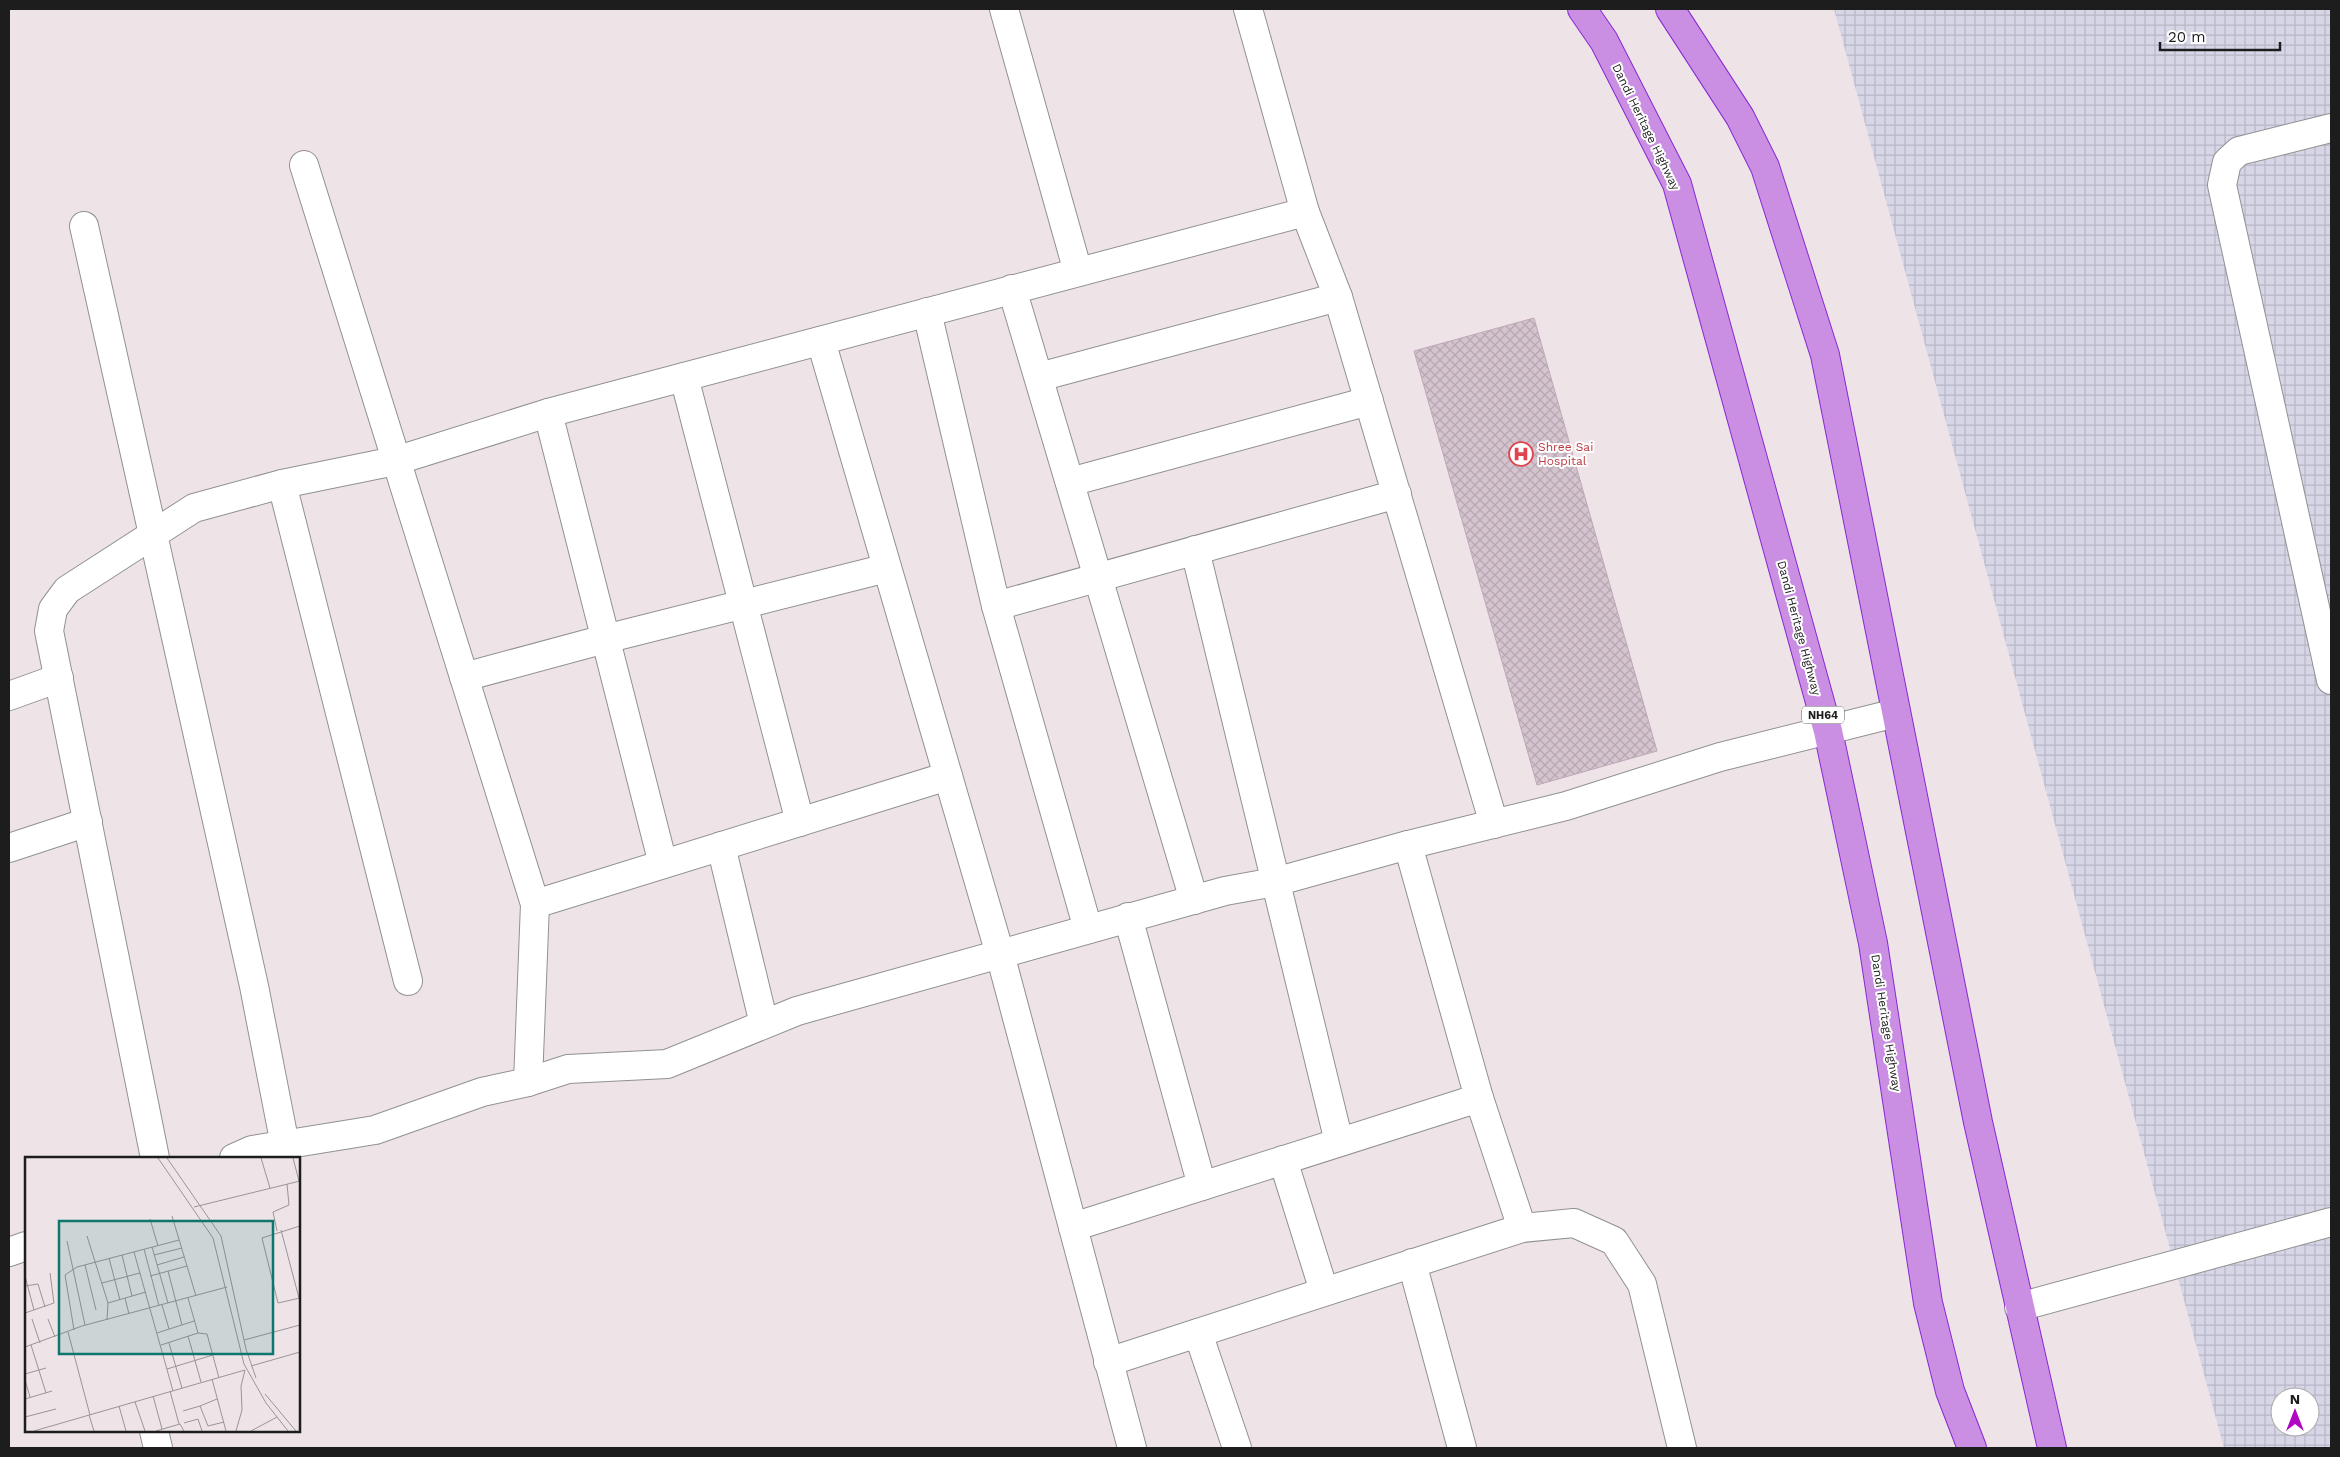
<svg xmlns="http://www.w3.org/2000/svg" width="2340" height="1457" font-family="'Work Sans',sans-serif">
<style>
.industrial{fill:url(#industrial-grid);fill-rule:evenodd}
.building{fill:url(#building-cross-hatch);stroke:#bfa7b7}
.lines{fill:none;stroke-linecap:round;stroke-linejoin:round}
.street-casing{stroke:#919191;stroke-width:30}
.highway-casing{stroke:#872ad3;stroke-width:30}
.street{stroke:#fff;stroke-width:28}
.highway{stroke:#ca8ee3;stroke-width:28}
.labels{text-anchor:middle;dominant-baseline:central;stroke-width:4;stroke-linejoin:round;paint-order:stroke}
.shield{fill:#fff;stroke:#616161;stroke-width:1}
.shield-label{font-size:11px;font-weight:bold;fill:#1d1d1d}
.street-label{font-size:12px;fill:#1d1d1d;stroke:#fff}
.health-label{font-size:12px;fill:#be3a42;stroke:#fff;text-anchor:start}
.inset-road{fill:none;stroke:#9a9497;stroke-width:1}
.view{fill:#0f766e;fill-opacity:0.15;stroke:#0f766e;stroke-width:2.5}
.inset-edge{fill:none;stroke:#1d1d1d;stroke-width:2.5}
</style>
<defs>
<pattern id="industrial-grid" width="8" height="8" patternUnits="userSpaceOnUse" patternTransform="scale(1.25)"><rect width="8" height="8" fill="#d7d6e7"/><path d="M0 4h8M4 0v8" fill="none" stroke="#b8b7c6"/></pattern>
<pattern id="building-cross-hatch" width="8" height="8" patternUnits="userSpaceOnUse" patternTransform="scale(1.25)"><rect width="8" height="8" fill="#d5c4cf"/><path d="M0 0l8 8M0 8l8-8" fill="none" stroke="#b6a8b1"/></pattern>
</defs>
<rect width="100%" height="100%" fill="#eee4e8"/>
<!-- industrial -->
<path class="industrial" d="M 1834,9 L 2331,9 L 2331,1448 L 2224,1448 ZM 2280,1397 L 2310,1397 L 2310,1427 L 2280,1427 Z"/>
<!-- building -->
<polygon class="building" points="1534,318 1657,751 1537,785 1414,351"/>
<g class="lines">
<!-- street casing -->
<g class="street-casing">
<g id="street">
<polyline points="1004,9 1078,272"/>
<polyline points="1248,9 1305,212 1338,297 1494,824"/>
<polyline points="2331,128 2239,151 2227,162 2222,185 2331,680"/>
<polyline points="304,165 535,904 528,1082"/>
<polyline points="84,226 254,986 285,1145"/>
<polyline points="1012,289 1194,900"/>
<polyline points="927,312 996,606 1088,929"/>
<polyline points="821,341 1000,954 1132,1448"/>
<polyline points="684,377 800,822"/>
<polyline points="1039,377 1338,297"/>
<polyline points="548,413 663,864"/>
<polyline points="1070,482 1369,401"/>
<polyline points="282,484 408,981"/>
<polyline points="1195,550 1339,1142"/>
<polyline points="996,606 1397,494"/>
<polyline points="464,677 605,639 887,568"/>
<polyline points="9,696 59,678"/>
<polyline points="1408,845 1479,1098 1522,1228"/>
<polyline points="721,846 764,1024"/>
<polyline points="9,848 88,822"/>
<polyline points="535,904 948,776"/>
<polyline points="1128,917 1202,1186"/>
<polyline points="155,1158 49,631 53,609 67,590 194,508 282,484 395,461 548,413 1305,212"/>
<polyline points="234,1158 252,1150 375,1130 482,1092 528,1082 568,1069 667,1064 797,1011 1225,891 1275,882 1408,845 1566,806 1720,757 1896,713"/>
<polyline points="1283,1160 1324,1291"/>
<polyline points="1073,1227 1479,1098"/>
<polyline points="9,1252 26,1246"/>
<polyline points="1412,1263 1462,1448"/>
<polyline points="2019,1307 2331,1222"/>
<polyline points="1198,1333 1237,1448"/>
<polyline points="1108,1362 1522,1228 1574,1223 1614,1241 1642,1284 1682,1448"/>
<polyline points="154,1431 158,1448"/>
</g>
</g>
<!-- highway casing -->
<g class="highway-casing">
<g id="highway">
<polyline points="1582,9 1604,41 1677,184 1828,731 1873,943 1928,1303 1950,1391 1972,1448"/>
<polyline points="1670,9 1740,117 1765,167 1825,355 1978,1122 2052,1448"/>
</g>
</g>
<!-- street -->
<use href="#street" class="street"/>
<!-- highway -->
<use href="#highway" class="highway"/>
</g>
<!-- icons -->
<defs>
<g id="hospital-ring" transform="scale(1.25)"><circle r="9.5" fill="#fff" stroke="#e0444e" stroke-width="1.5"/><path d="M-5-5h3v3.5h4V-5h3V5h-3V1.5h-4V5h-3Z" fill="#e0444e"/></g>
</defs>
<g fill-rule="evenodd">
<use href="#hospital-ring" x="1521" y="454"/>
</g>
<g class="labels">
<!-- shield labels -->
<rect class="shield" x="1802" y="706.5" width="42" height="17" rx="4"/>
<g class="shield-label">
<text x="1823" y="715">NH64</text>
</g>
<!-- street labels -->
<g class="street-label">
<text transform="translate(1646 127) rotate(64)">Dandi Heritage Highway</text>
<text transform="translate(1799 628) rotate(75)">Dandi Heritage Highway</text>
<text transform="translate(1886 1023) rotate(81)">Dandi Heritage Highway</text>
</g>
<!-- health labels -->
<g class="health-label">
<text x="1538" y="447">Shree Sai<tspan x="1538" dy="14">Hospital</tspan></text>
</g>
</g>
<!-- overview -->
<g transform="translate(25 1157)">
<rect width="275" height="275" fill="#eee4e8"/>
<path class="inset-road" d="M 133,1 L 188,81 L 219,207 L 241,246 L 263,274M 142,1 L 196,79 L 221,192 L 231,221M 236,1 L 245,31M 268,1 L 274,24M 169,50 L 275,24M 147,59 L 171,139M 125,62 L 133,89M 275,69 L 237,81 L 253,146 L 275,141M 256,73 L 274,141M 252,74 L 248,55 L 264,48 L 262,27M 62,79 L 83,146 L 82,163M 42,84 L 60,168M 127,90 L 143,146M 119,92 L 134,149M 109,95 L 148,234M 97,98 L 107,139M 129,98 L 157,91M 84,101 L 95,143M 60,108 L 71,153M 132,108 L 159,100M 143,114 L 157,168M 0,119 L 9,153M 125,119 L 162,109M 77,126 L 115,116M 0,129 L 13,127 L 20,150M 100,141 L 104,157M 163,141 L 173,176M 83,146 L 121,135M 137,148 L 144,172M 0,156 L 29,146 L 25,116M 7,162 L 15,186M 23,162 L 30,180M 49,173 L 40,118 L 52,110 L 154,83M 43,175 L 65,258M 132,176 L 169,164M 163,179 L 176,225M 219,183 L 275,168M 144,186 L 157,231M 6,188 L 21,236M 136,188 L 173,176 L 182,177 L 194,221M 0,190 L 57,169 L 202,130M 226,209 L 275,195M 142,212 L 188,198M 0,217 L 21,211M 187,222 L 201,274M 0,223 L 5,240M 145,234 L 154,267M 240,237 L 271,274M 128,239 L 137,272M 0,242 L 27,234M 110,245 L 120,274M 94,249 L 101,274M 175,249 L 192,242M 158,254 L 175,249 L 183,269 L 199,265M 64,258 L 69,274M 0,260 L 31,252M 159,266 L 173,262 L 177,274M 9,274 L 220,213M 131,274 L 155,267 L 159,274M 211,274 L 217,253 L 216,229 L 220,213M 226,274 L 252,260"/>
<path class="view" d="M 34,64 L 248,64 L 248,197 L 34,197 Z"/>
<rect width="275" height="275" class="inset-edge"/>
</g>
<!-- border -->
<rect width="2340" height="1457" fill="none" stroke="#1d1d1d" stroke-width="20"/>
<!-- north arrow -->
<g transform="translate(2295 1412)"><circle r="24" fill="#ffffff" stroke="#a5a5a5"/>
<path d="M0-4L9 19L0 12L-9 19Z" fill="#af07c4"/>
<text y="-8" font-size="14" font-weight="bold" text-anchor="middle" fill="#1d1d1d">N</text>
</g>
<!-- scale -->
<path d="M2160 42v8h120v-8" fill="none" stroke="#1d1d1d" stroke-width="2.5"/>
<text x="2168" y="42" font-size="15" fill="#1d1d1d" stroke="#ffffff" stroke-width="4" paint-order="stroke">20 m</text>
</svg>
